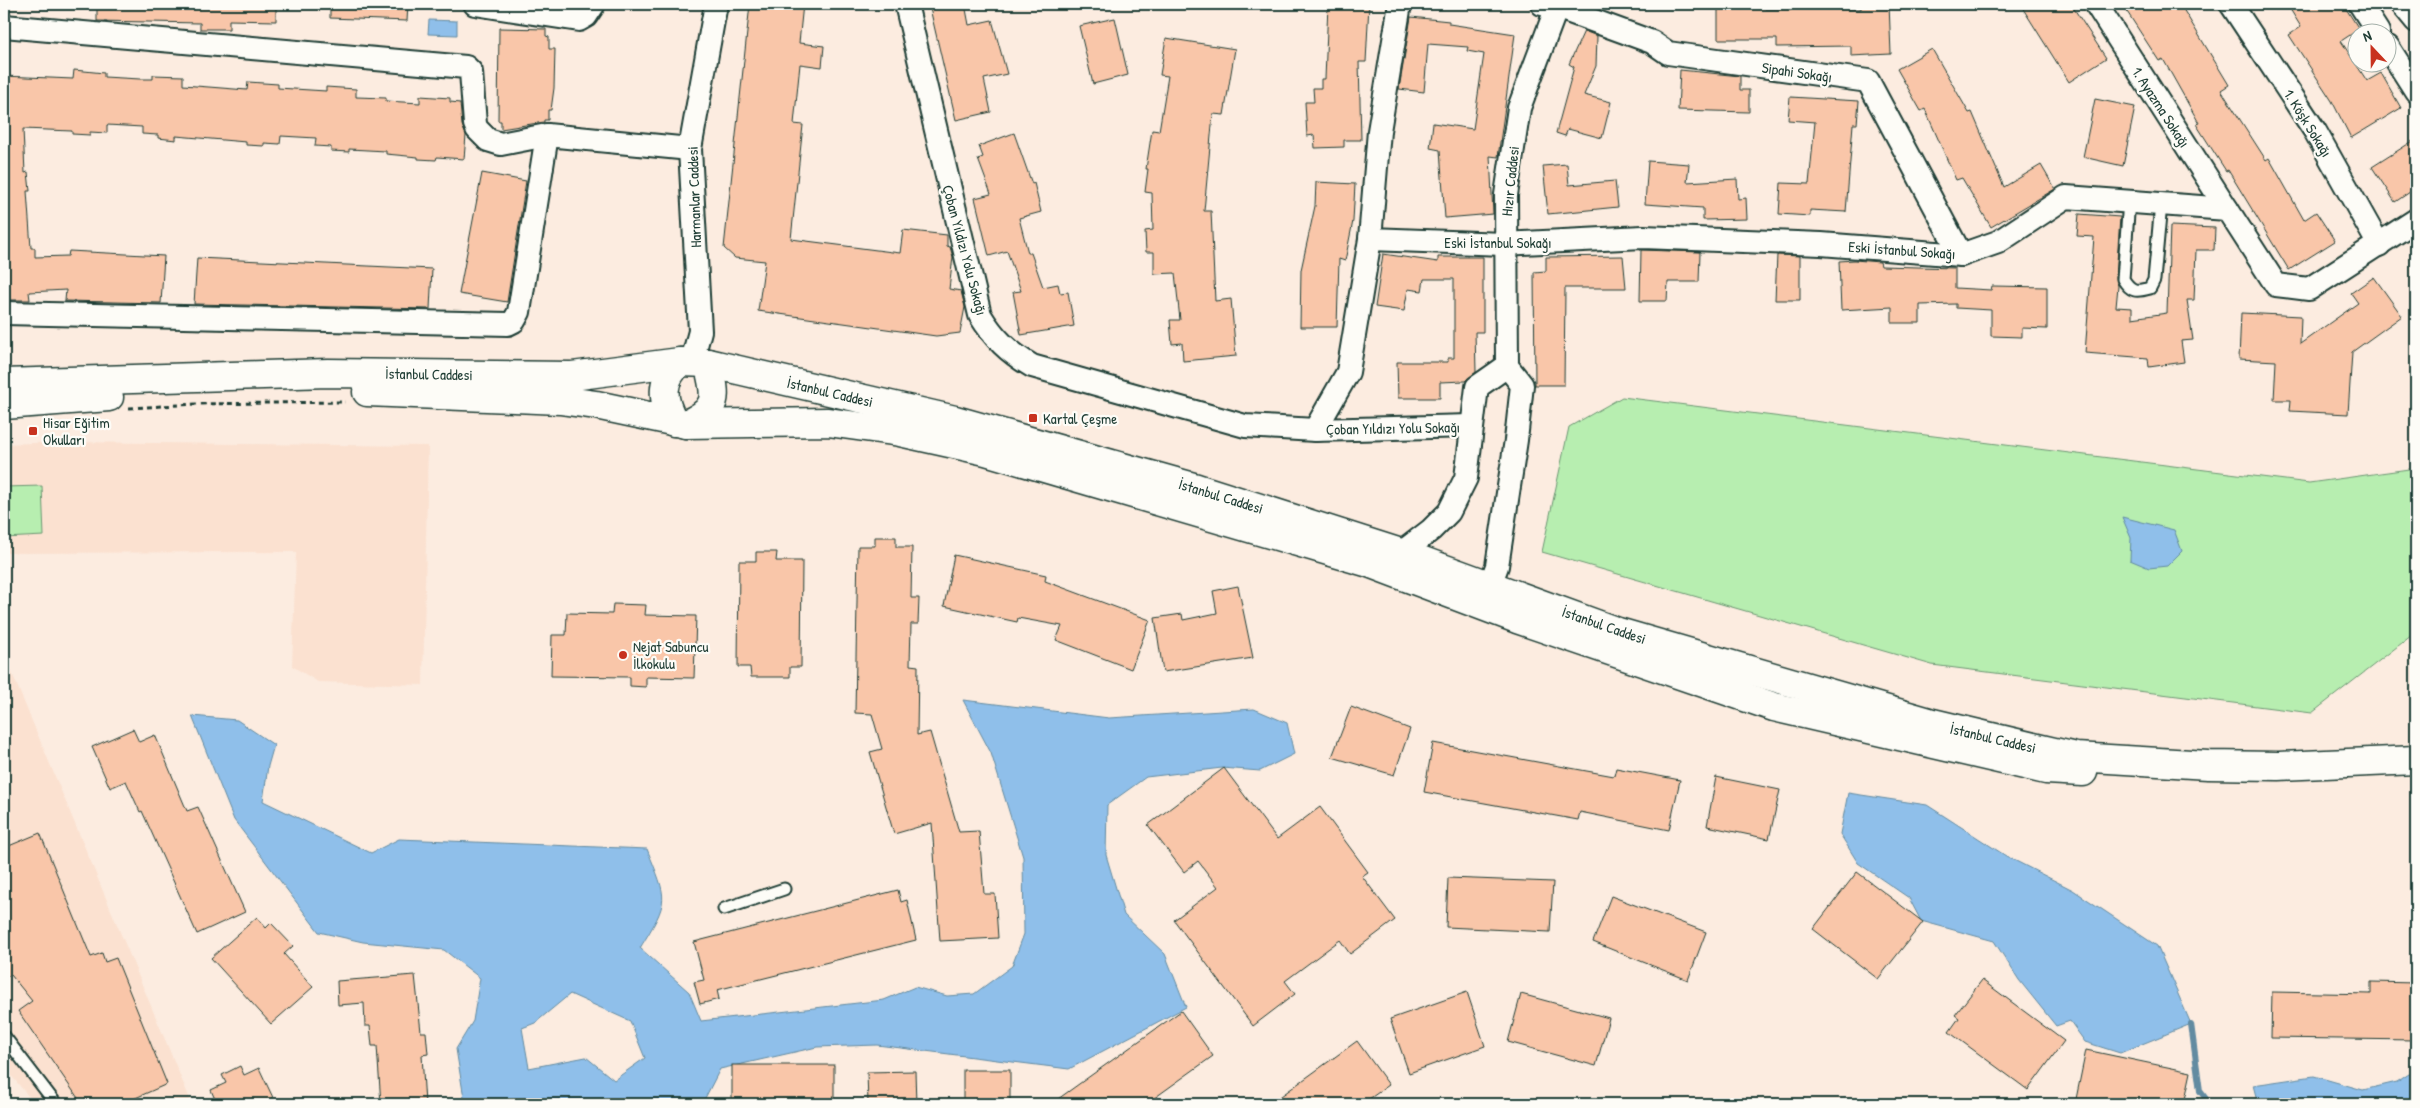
<svg xmlns="http://www.w3.org/2000/svg" width="2420" height="1108" font-family="'Patrick Hand',sans-serif">
<style>
.built{fill:#fbe1d0}
.green{fill:#b7eeb0;stroke:#6b9672}
.water{fill:#8fbfea;stroke:#628ba1;fill-rule:evenodd}
.lines{fill:none;stroke-linecap:round;stroke-linejoin:round}
.stream{stroke:#628ba1;stroke-width:6}
.building{fill:#f9c6a9;stroke:#1f3d34}
.lane-casing{stroke:#1f3d34;stroke-width:15}
.street-casing{stroke:#1f3d34;stroke-width:26}
.primary-casing{stroke:#1f3d34;stroke-width:31}
.path{stroke:#1f3d34;stroke-width:3;stroke-dasharray:5 4;stroke-linecap:butt}
.lane{stroke:#fdfcf7;stroke-width:11}
.street{stroke:#fdfcf7;stroke-width:22}
.primary{stroke:#fdfcf7;stroke-width:28}
.poi-dot{fill:#c8321e;stroke:#fdfcf7;stroke-width:2}
.labels{text-anchor:middle;dominant-baseline:central;stroke-width:4.5;stroke-linejoin:round;paint-order:stroke}
.street-label{font-size:15px;fill:#1f3d34;stroke:#fdfcf7}
.poi-label{font-size:15px;fill:#1f3d34;stroke:#fdfcf7;text-anchor:start}
</style>
<rect width="100%" height="100%" fill="#fcece0"/>
<filter id="ink" filterUnits="userSpaceOnUse"><feTurbulence type="fractalNoise" baseFrequency=".02" numOctaves="2"/><feDisplacementMap in="SourceGraphic" scale="10" xChannelSelector="R" yChannelSelector="G"/><feConvolveMatrix kernelMatrix="1 2 1 2 8 2 1 2 1" color-interpolation-filters="sRGB"/></filter>
<g filter="url(#ink)">
<!-- built -->
<g class="built">
<polygon points="65,442 428,446 423,685 318,682 292,666 296,552 4,553 4,444"/>
<polygon points="4,654 192,1104 35,1104 4,1067"/>
</g>
<!-- green -->
<g class="green">
<polygon points="1622,397 2309,483 2416,468 2416,632 2312,713 1932,665 1542,552 1569,427"/>
<polygon points="42,486 44,536 4,538 4,487"/>
</g>
<!-- water -->
<g class="water">
<polygon points="429,20 457,21 457,35 428,34"/>
<polygon points="2122,517 2174,530 2182,551 2167,566 2149,568 2130,560 2131,538"/>
<path d="M 963,700 L 1109,718 L 1254,709 L 1287,723 L 1294,754 L 1260,771 L 1222,768 L 1146,777 L 1107,805 L 1106,855 L 1124,915 L 1165,954 L 1186,1007 L 1069,1069 L 877,1045 L 817,1047 L 720,1069 L 702,1104 L 465,1104 L 456,1049 L 473,1021 L 480,978 L 444,950 L 363,942 L 319,932 L 234,820 L 192,716 L 237,720 L 274,745 L 268,766 L 263,801 L 371,853 L 399,839 L 647,849 C 668,901 670,899 640,948 L 689,992 L 701,1021 L 884,1000 L 915,987 L 947,996 L 974,994 L 1012,966 L 1024,934 L 1023,857 L 991,753 ZM 570,994 L 630,1021 L 645,1058 L 614,1080 L 586,1057 L 529,1068 L 522,1028 L 535,1023 Z"/>
<polygon points="1848,793 1927,805 2006,856 2073,890 2157,946 2191,1024 2120,1053 2085,1042 2070,1021 2056,1026 2019,980 1994,941 1921,921 1909,898 1858,863 1840,834"/>
<polygon points="2409,1074 2416,1074 2416,1104 2258,1104 2253,1085 2314,1076 2363,1090 2397,1082"/>
</g>
<g class="lines">
<!-- stream -->
<polyline class="stream" points="2191,1024 2200,1091 2210,1104"/>
</g>
<!-- building -->
<g class="building">
<polygon points="97,4 276,4 276,21 229,20 229,29 200,29 200,23 97,21"/>
<polygon points="330,4 408,4 407,21 330,18"/>
<polygon points="750,4 803,4 799,43 824,46 822,67 800,64 794,124 803,125 791,239 900,253 903,230 947,235 947,246 950,247 953,257 949,289 961,291 965,307 960,333 936,336 758,311 765,261 735,258 724,248"/>
<polygon points="929,4 965,4 969,25 992,20 1007,74 984,79 991,112 956,120"/>
<polygon points="1328,4 1369,4 1366,62 1359,62 1361,140 1344,140 1344,147 1315,148 1314,135 1307,136 1305,102 1314,102 1313,88 1321,88 1321,79 1325,79"/>
<polygon points="1718,4 1765,4 1765,9 1861,9 1861,4 1889,4 1891,54 1851,56 1851,46 1777,47 1777,39 1718,39"/>
<polygon points="2020,4 2071,4 2106,58 2069,82"/>
<polygon points="2122,4 2180,4 2229,85 2221,90 2266,160 2269,158 2304,220 2316,212 2335,241 2289,270 2228,170 2226,171 2196,124 2199,123 2163,59 2159,61"/>
<polygon points="2287,4 2343,4 2359,29 2341,41 2367,81 2381,73 2401,108 2351,138 2332,101 2289,35 2301,27"/>
<polygon points="1411,17 1449,21 1449,24 1515,34 1498,157 1490,156 1493,214 1445,218 1440,150 1430,148 1433,123 1473,129 1484,54 1467,51 1468,47 1428,44 1424,92 1399,89"/>
<polygon points="1115,18 1128,75 1093,84 1079,26"/>
<polygon points="499,28 546,29 546,36 549,37 549,49 555,49 554,88 551,110 548,110 548,120 544,120 544,122 501,129 501,121 498,121"/>
<polygon points="1584,31 1597,36 1596,66 1584,95 1611,102 1602,138 1568,129 1565,136 1556,133 1574,67 1569,64"/>
<polygon points="1166,38 1235,49 1224,115 1213,114 1204,211 1211,211 1215,301 1231,299 1236,356 1183,361 1182,343 1172,344 1170,320 1180,320 1175,273 1154,274 1154,252 1146,252 1145,231 1153,230 1152,193 1145,192 1148,169 1146,169 1152,130 1159,131 1168,76 1160,75"/>
<polygon points="1932,49 1969,113 1972,112 2004,187 2041,165 2055,189 1991,227 1962,178 1956,180 1925,109 1921,111 1897,69"/>
<polygon points="74,70 104,73 104,77 140,79 153,79 153,75 183,76 183,85 247,90 248,82 278,84 278,88 326,91 326,87 356,89 356,97 386,98 386,101 420,103 420,96 450,98 450,102 460,103 462,125 466,135 464,159 437,157 436,160 418,159 418,157 386,154 386,151 349,149 349,152 331,151 331,147 315,146 316,138 281,136 280,144 264,143 264,146 246,145 246,142 176,136 176,140 158,138 158,135 142,134 142,127 107,125 107,133 90,132 90,135 72,134 72,131 23,129 25,173 28,172 30,191 27,191 31,248 35,248 35,257 68,256 69,251 164,256 161,303 65,301 66,290 29,292 30,300 4,300 4,76 73,79"/>
<polygon points="1680,70 1740,76 1740,90 1749,90 1749,112 1678,110"/>
<polygon points="1790,97 1859,101 1857,124 1853,124 1846,212 1810,210 1810,216 1779,214 1781,183 1809,184 1815,122 1788,120"/>
<polygon points="2095,99 2135,107 2123,166 2083,157"/>
<polygon points="1014,133 1032,184 1034,183 1041,212 1019,218 1028,253 1031,253 1043,287 1058,284 1060,293 1068,292 1074,326 1021,335 1013,292 1021,291 1007,251 989,256 975,198 991,194 978,159 983,157 979,146"/>
<polygon points="2416,139 2416,188 2395,202 2372,167"/>
<polygon points="1648,161 1689,164 1687,182 1737,179 1738,199 1746,198 1747,219 1703,220 1703,208 1645,204"/>
<polygon points="1567,164 1569,185 1615,181 1618,207 1548,214 1543,166"/>
<polygon points="482,173 526,181 507,302 459,294"/>
<polygon points="1316,182 1355,184 1353,221 1345,261 1339,259 1337,327 1300,327 1301,270 1315,206"/>
<polygon points="2079,214 2120,217 2116,278 2118,286 2116,307 2132,308 2132,318 2167,313 2170,226 2215,228 2214,250 2196,250 2194,300 2187,300 2193,340 2181,341 2184,362 2149,367 2148,358 2085,353 2094,237 2077,236"/>
<polygon points="1641,250 1700,252 1699,282 1668,282 1667,301 1640,301"/>
<polygon points="1383,254 1438,262 1438,257 1483,257 1483,332 1475,332 1476,372 1465,381 1440,382 1440,398 1398,398 1397,362 1448,362 1448,358 1454,358 1454,279 1424,279 1422,291 1408,289 1404,311 1375,307"/>
<polygon points="1777,255 1800,256 1800,300 1775,300"/>
<polygon points="1623,256 1626,288 1565,288 1564,385 1535,385 1534,272 1546,271 1546,257"/>
<polygon points="197,258 432,269 430,309 194,304"/>
<polygon points="1854,260 1880,262 1881,266 1955,268 1955,288 1991,290 1992,286 2047,287 2047,329 2022,328 2022,337 1991,336 1991,310 1956,308 1956,304 1920,305 1920,323 1892,323 1892,307 1841,310 1839,261"/>
<polygon points="2374,277 2402,316 2352,352 2348,414 2290,411 2291,400 2274,400 2276,361 2239,359 2241,313 2301,316 2300,344 2358,303 2351,293"/>
<polygon points="875,537 896,537 896,547 912,547 911,598 919,598 918,624 911,624 910,665 918,666 917,735 930,732 959,832 979,831 984,894 995,894 998,938 940,941 932,823 894,834 870,752 882,749 872,714 855,713 858,546 875,546"/>
<polygon points="756,552 777,552 776,561 802,561 801,667 790,667 790,677 751,677 750,667 738,667 739,561 756,561"/>
<polygon points="954,555 1046,575 1045,581 1150,620 1131,669 1056,640 1062,626 1018,618 1017,622 944,606"/>
<polygon points="1238,586 1253,658 1163,672 1155,618 1182,614 1183,620 1217,613 1213,591"/>
<polygon points="613,604 646,605 645,615 696,616 694,678 646,677 646,687 630,686 630,677 551,676 552,635 566,635 567,613 612,614"/>
<polygon points="1351,707 1410,729 1394,775 1332,757"/>
<polygon points="133,729 139,742 155,735 187,811 198,807 245,912 197,934 142,811 140,812 126,781 110,788 92,747"/>
<polygon points="1433,743 1614,776 1616,768 1680,780 1669,830 1580,812 1578,820 1424,792"/>
<polygon points="1224,768 1277,839 1320,807 1368,872 1362,876 1395,920 1350,954 1340,940 1285,981 1295,994 1253,1026 1174,920 1218,887 1198,861 1184,872 1148,825"/>
<polygon points="1716,777 1780,790 1769,839 1707,826"/>
<polygon points="40,833 91,957 102,953 105,962 116,958 167,1084 122,1104 82,1104 18,1011 32,1001 11,975 4,978 4,848"/>
<polygon points="1857,872 1923,922 1878,979 1813,929"/>
<polygon points="1448,878 1553,882 1550,932 1446,927"/>
<polygon points="898,890 901,902 907,900 916,940 717,990 719,999 700,1004 694,982 704,980 694,942"/>
<polygon points="1611,896 1706,932 1688,980 1593,942"/>
<polygon points="257,917 266,928 271,923 293,946 284,954 313,987 271,1024 211,958"/>
<polygon points="415,975 421,1032 426,1032 428,1054 422,1055 425,1104 381,1104 377,1046 372,1046 370,1026 365,1026 364,1003 338,1005 337,981"/>
<polygon points="1982,980 2064,1041 2028,1090 1949,1032 1959,1018 1955,1015"/>
<polygon points="2371,982 2416,983 2416,1040 2271,1038 2272,992 2371,994"/>
<polygon points="1467,992 1485,1046 1409,1073 1390,1019"/>
<polygon points="1521,994 1609,1018 1596,1066 1508,1042"/>
<polygon points="1181,1011 1213,1056 1146,1104 1051,1104"/>
<polygon points="1357,1041 1389,1085 1362,1104 1270,1104"/>
<polygon points="2086,1050 2191,1072 2184,1104 2075,1104"/>
<rect x="732" y="1065" width="102" height="39"/>
<polygon points="240,1066 244,1075 259,1068 276,1104 217,1104 211,1090 226,1083 222,1075"/>
<rect x="963" y="1070" width="47" height="34"/>
<polygon points="915,1071 916,1104 868,1104 867,1072"/>
</g>
<g class="lines">
<!-- lane casing -->
<g class="lane-casing">
<g id="lane">
<path d="M 2129,201 L 2123,279 C 2131,292 2136,292 2150,288 L 2154,280 L 2161,204"/>
<polyline points="724,909 784,889"/>
<polyline points="4,1036 56,1104"/>
</g>
</g>
<!-- street casing -->
<g class="street-casing">
<g id="street">
<polyline points="475,4 579,20 586,16 594,4"/>
<path d="M 906,4 L 980,315 C 994,338 1008,352 1032,366 L 1245,426 L 1315,430 L 1471,426"/>
<polyline points="1542,4 1556,7 1652,42 1668,53 1868,81 1961,255"/>
<polyline points="2096,4 2227,209"/>
<polyline points="2231,4 2315,131 2379,245"/>
<polyline points="2360,4 2378,32"/>
<polyline points="2402,4 2416,21"/>
<polyline points="4,26 466,67 471,72 475,124 477,129 488,140 501,144 547,135 690,149"/>
<polyline points="2388,47 2416,91"/>
<polyline points="1370,239 1504,244 1643,237 1821,244 1961,255 1998,242 2066,197 2227,209 2276,285 2309,289 2416,220"/>
<polyline points="4,313 508,324 514,321 519,312 547,135"/>
<polyline points="692,361 700,331 690,149 716,4"/>
<polyline points="1315,430 1348,372 1370,239 1379,131 1400,4"/>
<polyline points="1401,553 1431,530 1449,512 1466,478 1477,387 1507,366"/>
<polyline points="1490,585 1497,566 1516,440 1522,385 1507,366 1506,195 1519,108 1558,4"/>
</g>
</g>
<!-- primary casing -->
<g class="primary-casing">
<g id="primary">
<polyline points="4,383 328,373 572,376 680,362 708,363 955,420 1197,488 1401,553 1618,632 1929,722 2042,749 2076,757 2208,765 2279,766 2416,760"/>
<polyline points="367,392 560,400 596,405 686,424 828,422 900,432 986,451 1366,562 1517,619 1774,707 2046,770 2083,772"/>
<polyline points="4,405 109,397"/>
<path d="M 674,422 C 661,399 660,380 680,362"/>
<path d="M 686,424 C 721,409 716,395 708,363"/>
</g>
</g>
<!-- path -->
<polyline class="path" points="129,408 196,404 345,402"/>
<!-- lane -->
<use href="#lane" class="lane"/>
<!-- street -->
<use href="#street" class="street"/>
<!-- primary -->
<use href="#primary" class="primary"/>
</g>
</g>
<!-- markers -->
<g class="poi-dot">
<rect x="1028" y="413" width="10" height="10" rx="2.5"/>
<rect x="28" y="426" width="10" height="10" rx="2.5"/>
<circle cx="623" cy="655" r="5"/>
</g>
<g class="labels">
<!-- street labels -->
<g class="street-label">
<text transform="translate(1797 72) rotate(8)">Sipahi Sokağı</text>
<text transform="translate(2161 107) rotate(57)">1. Ayazma Sokağı</text>
<text transform="translate(2308 123) rotate(58)">1. Köşk Sokağı</text>
<text transform="translate(1510 181) rotate(-84)">Hızır Caddesi</text>
<text transform="translate(694 197) rotate(-92)">Harmanlar Caddesi</text>
<text x="1498" y="242">Eski İstanbul Sokağı</text>
<text transform="translate(965 250) rotate(75)">Çoban Yıldızı Yolu Sokağı</text>
<text transform="translate(1902 250) rotate(4)">Eski İstanbul Sokağı</text>
<text transform="translate(429 374) rotate(1)">İstanbul Caddesi</text>
<text transform="translate(830 392) rotate(13)">İstanbul Caddesi</text>
<text transform="translate(1393 428) rotate(-1)">Çoban Yıldızı Yolu Sokağı</text>
<text transform="translate(1221 496) rotate(17)">İstanbul Caddesi</text>
<text transform="translate(1604 625) rotate(19)">İstanbul Caddesi</text>
<text transform="translate(1993 738) rotate(13)">İstanbul Caddesi</text>
</g>
<!-- poi labels -->
<g class="poi-label">
<text x="1043" y="418">Kartal Çeşme</text>
<text x="43" y="422">Hisar Eğitim<tspan x="43" dy="17">Okulları</tspan></text>
<text x="633" y="646">Nejat Sabuncu<tspan x="633" dy="17">İlkokulu</tspan></text>
</g>
</g>
<!-- margin -->
<rect width="2420" height="1108" fill="none" stroke="#fdfcf7" stroke-width="20"/>
<rect x="10" y="10" width="2400" height="1088" fill="none" stroke="#1f3d34" stroke-width="2" filter="url(#ink)"/>
<!-- north arrow -->
<g transform="translate(2372 48) rotate(338)"><circle r="24" fill="#fdfcf7" stroke="#a4b0a9"/>
<path d="M0-4L9 19L0 12L-9 19Z" fill="#c8321e"/>
<text y="-8" font-size="14" font-weight="bold" text-anchor="middle" fill="#1f3d34">N</text>
</g>
</svg>
